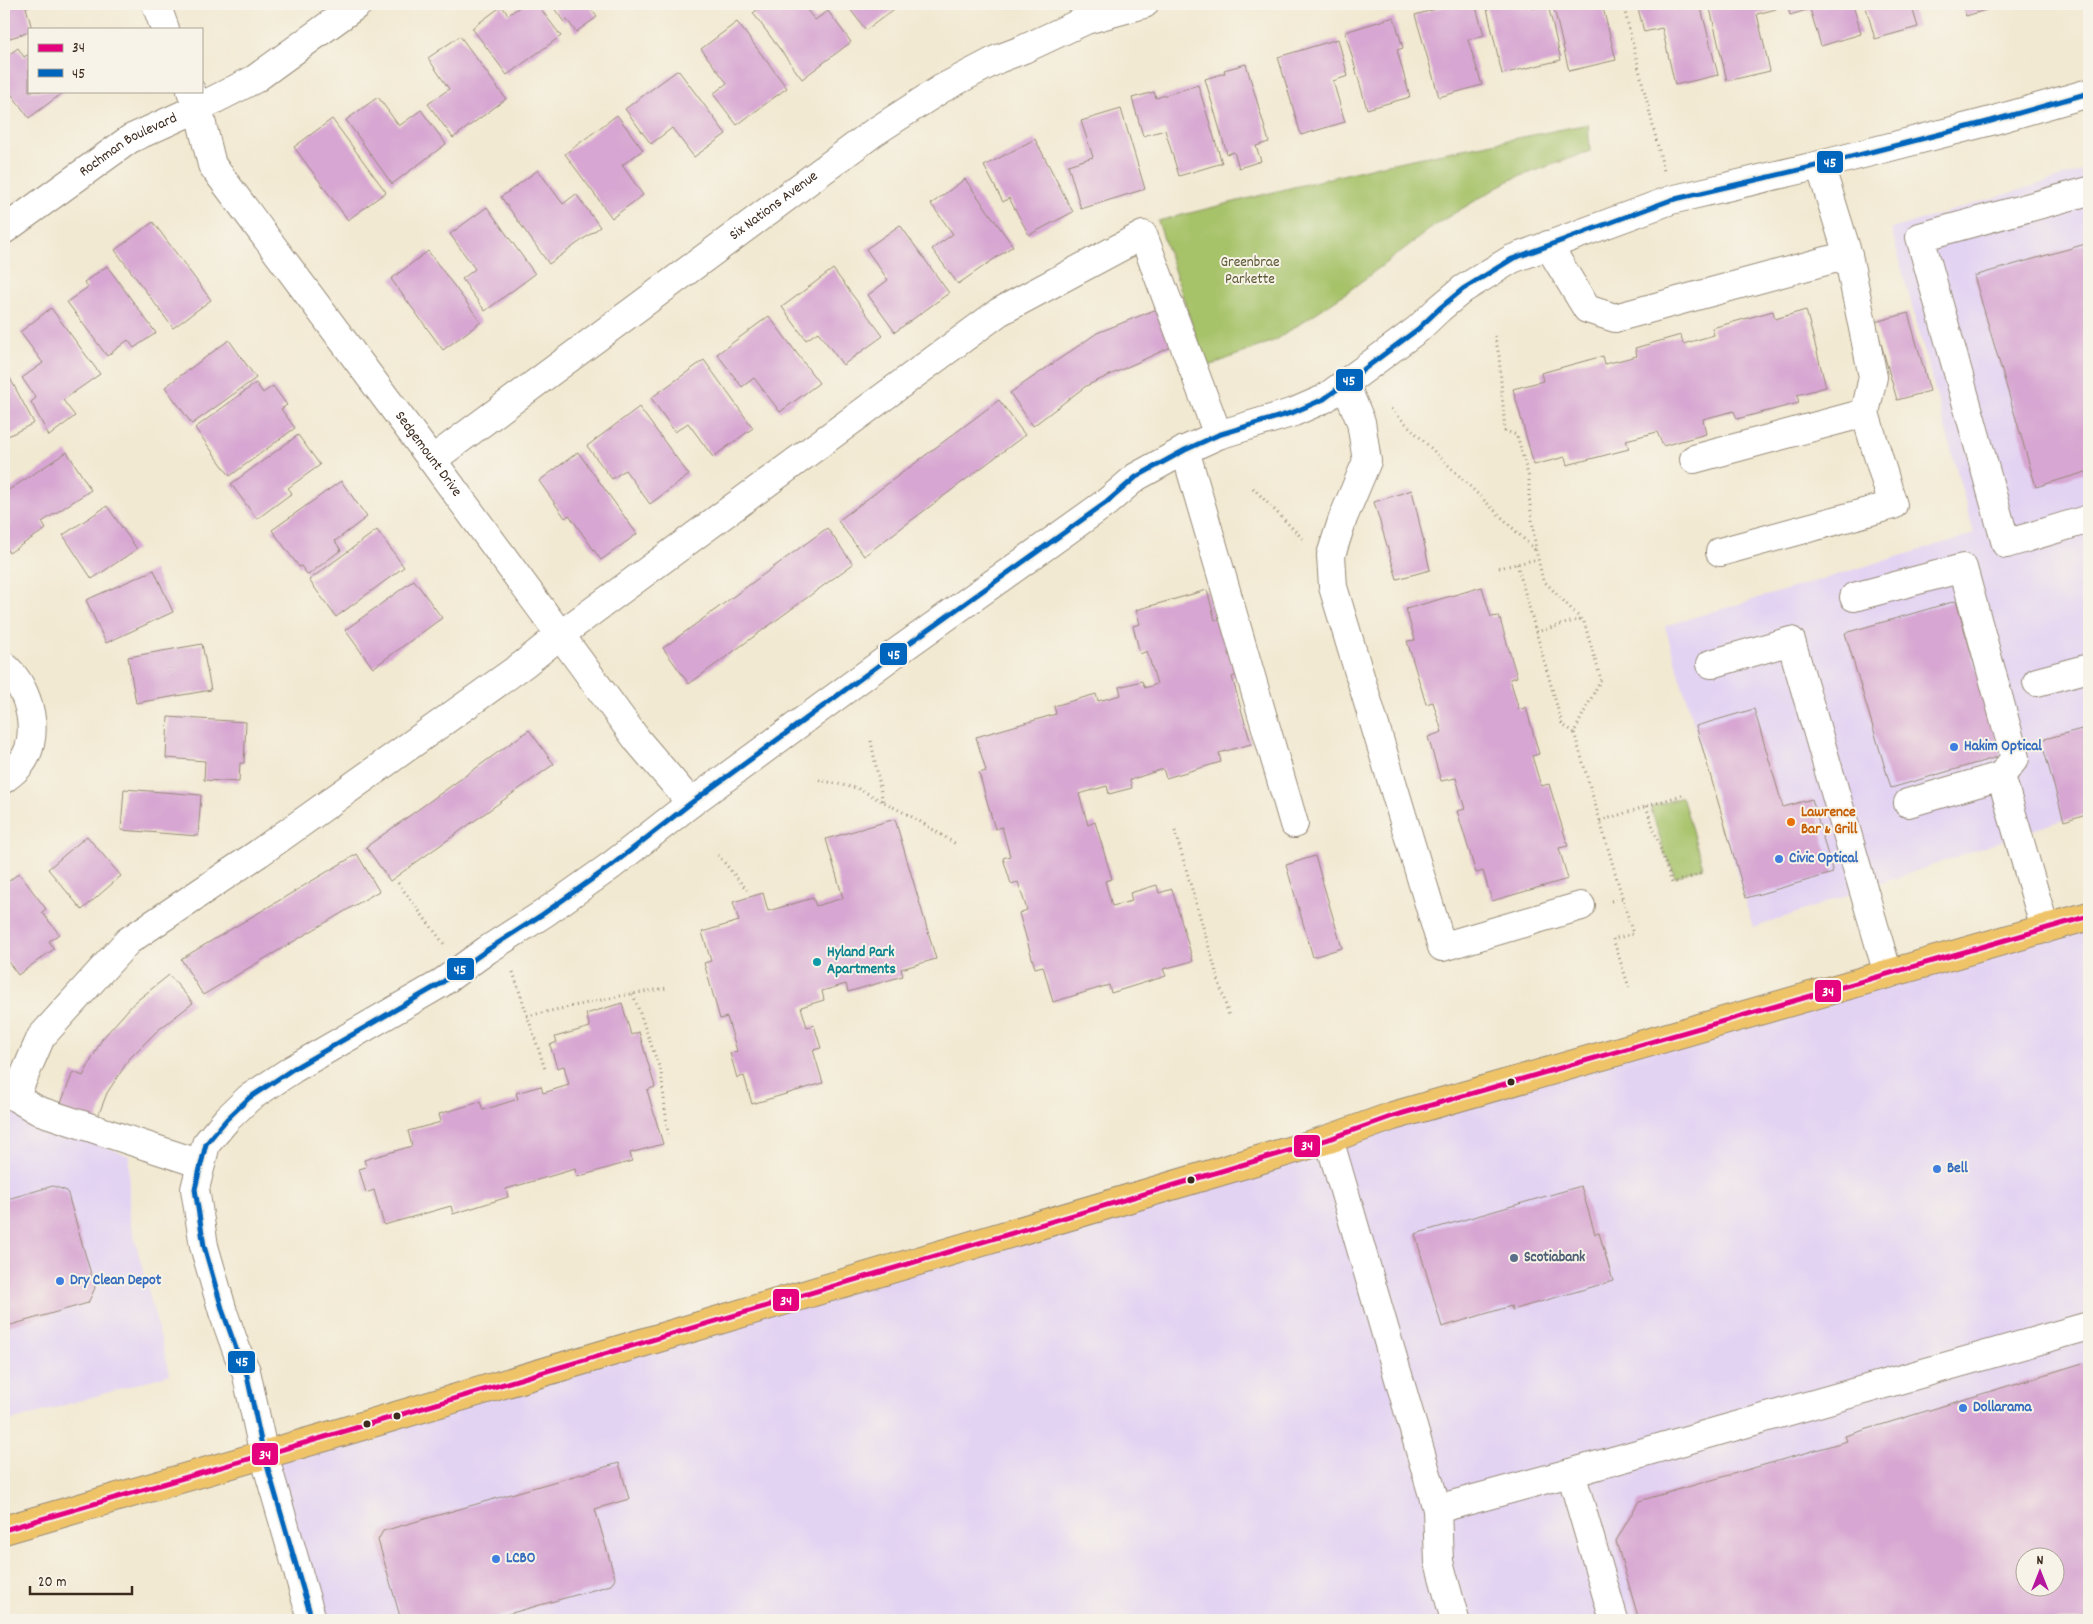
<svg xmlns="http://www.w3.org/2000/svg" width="2093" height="1624" font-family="Dekko,sans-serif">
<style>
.built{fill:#e3d3f3;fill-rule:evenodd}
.green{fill:#a7c36a;stroke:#717644}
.building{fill:#d7a6d2;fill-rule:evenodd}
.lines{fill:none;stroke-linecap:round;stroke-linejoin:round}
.minor-casing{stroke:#968a78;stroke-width:30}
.major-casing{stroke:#968a78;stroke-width:30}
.path{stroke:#968a78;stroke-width:3;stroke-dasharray:1 4;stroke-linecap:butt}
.minor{stroke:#fff;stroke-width:28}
.major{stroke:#efc469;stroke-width:28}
.bus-1-casing{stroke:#f7f3e8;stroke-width:9}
.bus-2-casing{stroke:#f7f3e8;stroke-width:9}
.bus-1{stroke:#e5007d;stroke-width:5}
.bus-2{stroke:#0065bd;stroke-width:5}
.shop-dot{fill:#3f7fe0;stroke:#f7f3e8;stroke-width:2}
.food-dot{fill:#e8710a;stroke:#f7f3e8;stroke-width:2}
.culture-dot{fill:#0f9aa8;stroke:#f7f3e8;stroke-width:2}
.bus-dot{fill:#3b2a1e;stroke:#f7f3e8;stroke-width:2}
.service-dot{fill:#5c6f8a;stroke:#f7f3e8;stroke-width:2}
.labels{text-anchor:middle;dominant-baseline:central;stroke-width:4;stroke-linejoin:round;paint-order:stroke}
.street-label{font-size:15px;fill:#3b2a1e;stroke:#f7f3e8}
.park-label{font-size:15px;fill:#5b5835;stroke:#f7f3e8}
.shop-label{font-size:15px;font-weight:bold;fill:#366cbe;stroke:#f7f3e8;text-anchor:start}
.food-label{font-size:15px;font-weight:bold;fill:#c56008;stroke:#f7f3e8;text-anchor:start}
.culture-label{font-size:15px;font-weight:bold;fill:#0d838f;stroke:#f7f3e8;text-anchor:start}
.service-label{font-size:15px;font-weight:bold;fill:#4e5e75;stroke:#f7f3e8;text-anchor:start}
.line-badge{stroke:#f7f3e8;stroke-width:2}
.badge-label{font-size:14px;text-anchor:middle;font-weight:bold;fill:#fff}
</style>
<rect width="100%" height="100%" fill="#f7f3e8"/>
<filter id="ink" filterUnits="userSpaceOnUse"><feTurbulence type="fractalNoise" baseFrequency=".02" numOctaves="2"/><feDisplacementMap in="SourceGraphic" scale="10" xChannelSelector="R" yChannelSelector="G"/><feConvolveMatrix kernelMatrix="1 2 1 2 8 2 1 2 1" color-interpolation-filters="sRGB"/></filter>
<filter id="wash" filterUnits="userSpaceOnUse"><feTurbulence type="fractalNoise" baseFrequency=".0096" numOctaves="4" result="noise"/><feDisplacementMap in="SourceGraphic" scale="20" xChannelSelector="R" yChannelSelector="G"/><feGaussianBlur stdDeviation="1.12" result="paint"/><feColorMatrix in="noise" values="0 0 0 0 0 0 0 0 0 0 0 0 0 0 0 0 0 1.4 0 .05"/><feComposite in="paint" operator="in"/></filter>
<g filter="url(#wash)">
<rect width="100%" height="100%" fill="#f2e9d2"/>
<!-- built -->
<g class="built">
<polygon points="2089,169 2089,813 2053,823 1753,928 1665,626 1974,534 1891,229"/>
<path d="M 2089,916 L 2089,1620 L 312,1620 L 264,1455 ZM 2026,1556 L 2056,1556 L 2056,1586 L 2026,1586 Z"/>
<polygon points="4,1103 129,1156 129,1217 170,1374 4,1423"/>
</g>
<!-- green -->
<g class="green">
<polygon points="1588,124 1590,151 1510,180 1438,223 1350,290 1276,340 1206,367 1158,221 1378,166"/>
<polygon points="1682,797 1703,867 1675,877 1668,858 1665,855 1651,809 1652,807"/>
</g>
<g id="blocks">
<!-- building -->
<g class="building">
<polygon points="4,4 34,4 26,7 32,29 29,29 29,32 4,40"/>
<polygon points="524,4 537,4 561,36 507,75 472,28 502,6 508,15"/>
<polygon points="551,4 589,4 588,5 597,17 576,32 567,20 564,22"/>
<polygon points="765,4 802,4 815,20 828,11 851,42 802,79 753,13"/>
<polygon points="846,4 895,4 897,7 866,30"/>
<polygon points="1453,4 1475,4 1484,35 1468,40 1482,85 1439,97 1415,15"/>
<polygon points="1486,4 1531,4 1532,9 1548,5 1561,60 1502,74"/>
<polygon points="1553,4 1602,4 1616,60 1569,71"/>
<polygon points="1637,4 1700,4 1718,75 1675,85 1662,28 1644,32"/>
<polygon points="1709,4 1775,4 1776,9 1757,14 1770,71 1727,81"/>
<polygon points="1787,4 1853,4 1861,34 1821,46 1810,9 1790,15"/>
<polygon points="1865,4 1911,4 1918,27 1875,39"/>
<polygon points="1962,4 2006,4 1966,16"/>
<polygon points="1394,17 1403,48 1397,50 1410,97 1367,109 1345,32"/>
<polygon points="737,22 787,88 737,125 713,94 727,83 701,49"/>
<polygon points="460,36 506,99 453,138 428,104 449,89 428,58"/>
<polygon points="1338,39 1348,76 1333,81 1345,122 1301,135 1278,57"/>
<polygon points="18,48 24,57 29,54 29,91 65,91 29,118 4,84 4,58"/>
<polygon points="1246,64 1269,142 1256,146 1261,161 1239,168 1234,152 1227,154 1205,79 1225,73 1224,70"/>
<polygon points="678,70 726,134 694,157 672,128 651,144 625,109"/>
<polygon points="1198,85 1222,163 1179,176 1165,130 1143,136 1132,98 1154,92 1156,98"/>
<polygon points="378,97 399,126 421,110 446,144 392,184 346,120"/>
<polygon points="1121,109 1145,189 1081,209 1068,165 1093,157 1081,121"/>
<polygon points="617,115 643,150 622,165 643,195 612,218 565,154"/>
<polygon points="332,119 386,192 348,220 294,147"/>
<polygon points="1035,139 1073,212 1029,235 1009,198 1003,202 984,166"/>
<polygon points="538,170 563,204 576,194 600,227 549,264 501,197"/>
<polygon points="965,179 1013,246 958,284 932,249 953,234 931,204"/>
<polygon points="487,207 535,274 485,311 462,279 475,269 450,234"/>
<polygon points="153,222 211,300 173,328 115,250"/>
<polygon points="900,225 949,293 895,332 868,295 888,280 866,249"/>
<polygon points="2089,243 2089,471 2036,487 1974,276"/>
<polygon points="428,251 481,322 443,350 391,279"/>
<polygon points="107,266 156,333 134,348 128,340 107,356 67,302 88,287 84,282"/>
<polygon points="833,269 883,336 843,365 818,332 806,340 782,307"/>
<polygon points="51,308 100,374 63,400 75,416 49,436 31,402 36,398 22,378 43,363 20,332"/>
<polygon points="1157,309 1173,346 1086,386 1033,426 1010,393 1097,333"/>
<polygon points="1806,310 1826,387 1797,395 1799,403 1737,419 1734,411 1703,419 1706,434 1663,446 1657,432 1626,440 1629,449 1567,465 1565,457 1534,465 1513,389 1543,381 1541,373 1603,356 1605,364 1637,356 1635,348 1681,335 1683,344 1714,335 1712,328 1773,311 1775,319"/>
<polygon points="1908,313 1930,391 1897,400 1875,322"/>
<polygon points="769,316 819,383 780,412 754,378 742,387 717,354"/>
<polygon points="229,340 256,378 192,424 165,387"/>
<polygon points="704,360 753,428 713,457 688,423 675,432 651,398"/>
<polygon points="4,367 34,423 4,438"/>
<polygon points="256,383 263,393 273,386 287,405 281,409 295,428 230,476 195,428"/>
<polygon points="999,400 1025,435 864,556 838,521"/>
<polygon points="639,407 689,475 650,504 625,470 612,479 587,446"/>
<polygon points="298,435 320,465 288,488 292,493 257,519 231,484"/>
<polygon points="67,452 91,490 42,522 46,529 9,553 4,544 4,528 10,524 4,514 4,493"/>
<polygon points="578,452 637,534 601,560 569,515 565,518 539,481"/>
<polygon points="341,481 367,517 335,541 341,550 308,575 301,566 299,567 272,530"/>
<polygon points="1412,490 1430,570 1397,579 1374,502"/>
<polygon points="107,506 137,549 92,579 63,535"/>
<polygon points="827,528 853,564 689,684 663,648"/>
<polygon points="377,530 404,567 336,617 309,580"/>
<polygon points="154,570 173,612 106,643 86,600"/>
<polygon points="414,580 442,618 373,668 345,630"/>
<polygon points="1482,587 1491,617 1499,616 1517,677 1510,679 1519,710 1526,707 1539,754 1532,756 1541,786 1549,784 1568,846 1559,848 1568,879 1492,901 1483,871 1476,873 1457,811 1465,809 1456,778 1441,781 1428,737 1442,732 1433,702 1426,704 1407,641 1415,640 1406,609"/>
<polygon points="1207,590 1215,620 1223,618 1239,674 1232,677 1251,744 1219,753 1221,762 1166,778 1163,769 1130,780 1132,788 1109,794 1107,786 1079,794 1088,825 1095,822 1112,879 1105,881 1112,906 1132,901 1130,893 1157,885 1159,893 1172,889 1193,961 1163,969 1166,976 1111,993 1109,985 1053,1002 1043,966 1035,968 1019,913 1027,910 1018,882 1011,884 1003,858 1010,856 1002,827 995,829 979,773 986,771 976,737 1056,714 1054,706 1096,694 1098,701 1121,695 1119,687 1142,681 1145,688 1157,684 1147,651 1140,654 1133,626 1140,624 1136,610"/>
<polygon points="1956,601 2001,756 1891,788 1845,633"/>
<polygon points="202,644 211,690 136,703 128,657"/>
<polygon points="1754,709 1783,807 1812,799 1833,873 1746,898 1696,726"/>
<polygon points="168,717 246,722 244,763 240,763 239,782 204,780 205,761 166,758"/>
<polygon points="2089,727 2089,813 2064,821 2041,740"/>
<polygon points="529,730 554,764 390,881 366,847"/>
<polygon points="124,789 201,795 198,836 121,830"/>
<polygon points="895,819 936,959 901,969 903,976 848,992 846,984 822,991 824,1000 801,1007 807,1027 814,1025 821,1048 813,1050 823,1083 752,1104 744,1076 737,1078 730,1053 737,1051 727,1017 720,1019 704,963 711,961 702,932 739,921 733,902 763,893 768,911 813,898 816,906 843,898 826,839"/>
<polygon points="87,836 121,876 82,910 48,869"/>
<polygon points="357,854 379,891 203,995 181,959"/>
<polygon points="1315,856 1342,948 1313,957 1286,865"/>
<polygon points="19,873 46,909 42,912 59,934 49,941 54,949 18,975 4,956 4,885"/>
<polygon points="169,975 193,1003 157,1031 130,1058 107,1093 95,1124 58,1111 73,1072 83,1076 102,1039 134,1003"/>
<polygon points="622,1003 631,1035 639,1032 655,1087 647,1090 663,1144 630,1153 632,1161 577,1177 575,1169 506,1189 508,1197 453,1214 451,1206 384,1225 374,1190 366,1193 359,1169 366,1167 364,1160 412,1146 408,1131 441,1122 439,1114 480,1102 483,1110 518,1099 516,1093 541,1086 543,1093 569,1085 564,1066 557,1068 550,1045 557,1042 555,1037 590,1027 586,1014"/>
<polygon points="53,1186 67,1191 95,1288 88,1303 4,1327 4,1200"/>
<polygon points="1581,1186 1595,1234 1599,1233 1613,1281 1512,1310 1511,1306 1442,1327 1415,1234"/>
<path d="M 2089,1361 L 2089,1620 L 1639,1620 L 1616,1541 L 1639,1501 L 1847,1441 L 1845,1436 ZM 2026,1556 L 2056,1556 L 2056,1586 L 2026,1586 Z"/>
<polygon points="619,1463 629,1499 595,1509 615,1578 611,1585 487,1620 401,1620 378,1540 383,1531"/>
</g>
</g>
</g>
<g filter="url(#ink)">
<use href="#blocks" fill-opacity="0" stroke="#968a78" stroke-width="1"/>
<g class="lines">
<!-- minor casing -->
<g class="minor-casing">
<g id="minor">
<polyline points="156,4 165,29"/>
<path id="s1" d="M 191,91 L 198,108 L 212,165 L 432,460 L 638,741 L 691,803"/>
<polyline points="1820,165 1848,255 1873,377 1865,413"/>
<polyline points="2089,191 1920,237 2006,544 2089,519"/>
<path id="s2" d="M 4,230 L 130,139 L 198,108 L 255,79 L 358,4"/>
<polyline points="1548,245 1587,309 1615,318 1848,255"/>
<polyline points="1345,384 1361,422 1367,461 1343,518 1331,555 1333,587 1442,947 1581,906"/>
<polyline points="1185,450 1294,824"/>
<polyline points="1694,459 1865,413 1893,505 1720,552"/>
<path id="s3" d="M 432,460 L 873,133 L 941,89 L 998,59 L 1024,49 L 1086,20 L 1144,4"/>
<polyline points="1854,597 1963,568 2015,758 2001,776"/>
<polyline points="1711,664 1791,641 1888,974"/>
<path d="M 4,666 C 30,687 43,739 19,766 C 15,771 9,775 4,779"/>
<polyline points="2037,682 2089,668"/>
<polyline points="1908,803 2001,776 2045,929"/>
<polyline points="1329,1139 1437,1509 1439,1562 1455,1620"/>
<polyline points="201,1164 37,1110 15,1097 41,1037 128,941 259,853 524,664 560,635 999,312 1143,235 1218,435"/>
<polyline points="1571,1473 1614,1620"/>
<polyline points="1437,1509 1588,1468 2089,1326"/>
<polyline points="312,1620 264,1455 246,1371 238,1354 223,1312 204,1246 195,1189 206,1144 227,1119 249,1098 293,1069 440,984 487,950 543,914 612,865 691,803 890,657 1107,502 1136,477 1185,450 1218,435 1294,412 1324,399 1418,329 1439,309 1463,289 1512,259 1671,200 1820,165 1991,121 2089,93"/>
</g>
</g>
<!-- major casing -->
<g class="major-casing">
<polyline id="major" points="4,1530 325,1437 1272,1156 1329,1139 1393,1116 2089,916"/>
</g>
<!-- path -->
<g class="path">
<polyline points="1623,4 1664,171"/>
<polyline points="1495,336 1499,356 1505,431 1517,435 1529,478 1529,497 1536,550 1543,580 1584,622 1601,679 1574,732 1633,934 1613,939 1629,987"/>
<polyline points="1391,409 1535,550"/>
<polyline points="1253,488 1303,539"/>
<polyline points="1517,564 1562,724 1574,732"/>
<polyline points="1499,568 1538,559"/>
<polyline points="1536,632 1581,619"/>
<polyline points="871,741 883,802"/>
<polyline points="819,780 857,788 916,819 956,844"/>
<polyline points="1646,806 1672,883 1703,873"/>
<polyline points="1600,821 1682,795"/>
<polyline points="1175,831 1229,1016"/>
<polyline points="718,855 747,890"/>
<polyline points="398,883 444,944"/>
<polyline points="1611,901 1623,899"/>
<polyline points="513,972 545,1069"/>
<polyline points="633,994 661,1072 668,1134"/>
<polyline points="527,1016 625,995 667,988"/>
</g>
<!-- minor -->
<use href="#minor" class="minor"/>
<!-- major -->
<use href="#major" class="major"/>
<!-- bus-1 casing -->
<g class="bus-1-casing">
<polyline id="bus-1" points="4,1530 325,1437 1272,1156 1329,1139 1393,1116 2089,916"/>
</g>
<!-- bus-2 casing -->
<g class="bus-2-casing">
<polyline id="bus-2" points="312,1620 264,1455 246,1371 238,1354 223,1312 204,1246 195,1189 206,1144 227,1119 249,1098 293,1069 440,984 487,950 543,914 612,865 691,803 890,657 1107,502 1136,477 1185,450 1218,435 1294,412 1324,399 1418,329 1439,309 1463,289 1512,259 1671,200 1820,165 1991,121 2089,93"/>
</g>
<!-- bus-1 -->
<use href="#bus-1" class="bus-1"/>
<!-- bus-2 -->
<use href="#bus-2" class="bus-2"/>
</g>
</g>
<!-- markers -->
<g class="shop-dot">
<circle cx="1954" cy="747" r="5"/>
<circle cx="1779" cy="859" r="5"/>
<circle cx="1937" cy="1169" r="5"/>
<circle cx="60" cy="1281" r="5"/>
<circle cx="1963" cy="1408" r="5"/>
<circle cx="496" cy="1559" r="5"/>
</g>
<circle class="food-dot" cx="1791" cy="822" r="5"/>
<circle class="culture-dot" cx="817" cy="962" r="5"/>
<g class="bus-dot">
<circle cx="1511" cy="1082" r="4.5"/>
<circle cx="1191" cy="1180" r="4.5"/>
<circle cx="397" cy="1416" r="4.5"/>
<circle cx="367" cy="1424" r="4.5"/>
</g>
<circle class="service-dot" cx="1514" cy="1258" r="5"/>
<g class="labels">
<!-- street labels -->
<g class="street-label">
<text stroke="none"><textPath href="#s2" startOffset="151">Rochman Boulevard</textPath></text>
<text stroke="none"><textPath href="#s3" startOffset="426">Six Nations Avenue</textPath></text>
<text stroke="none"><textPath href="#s1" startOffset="438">Sedgemount Drive</textPath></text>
</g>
<!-- park labels -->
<g class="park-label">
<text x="1250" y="263">Greenbrae<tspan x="1250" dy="17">Parkette</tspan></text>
</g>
<!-- shop labels -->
<g class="shop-label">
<text x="1964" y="747">Hakim Optical</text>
<text x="1789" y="859">Civic Optical</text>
<text x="1947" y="1169">Bell</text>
<text x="70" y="1281">Dry Clean Depot</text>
<text x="1973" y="1408">Dollarama</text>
<text x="506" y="1559">LCBO</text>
</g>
<!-- food labels -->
<g class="food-label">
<text x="1801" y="813">Lawrence<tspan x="1801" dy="17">Bar &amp; Grill</tspan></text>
</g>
<!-- culture labels -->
<g class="culture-label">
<text x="827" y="953">Hyland Park<tspan x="827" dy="17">Apartments</tspan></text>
</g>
<!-- service labels -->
<g class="service-label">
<text x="1524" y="1258">Scotiabank</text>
</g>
</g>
<g class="line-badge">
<rect x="1816" y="150" width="28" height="24" rx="5" fill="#0065bd"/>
<rect x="1335" y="368" width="29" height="24" rx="5" fill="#0065bd"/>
<rect x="879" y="642" width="29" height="24" rx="5" fill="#0065bd"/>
<rect x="446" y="957" width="29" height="24" rx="5" fill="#0065bd"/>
<rect x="1814" y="979" width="28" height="24" rx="5" fill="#e5007d"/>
<rect x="1293" y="1134" width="28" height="24" rx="5" fill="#e5007d"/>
<rect x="772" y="1288" width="28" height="24" rx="5" fill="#e5007d"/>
<rect x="227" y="1350" width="29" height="24" rx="5" fill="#0065bd"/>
<rect x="251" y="1442" width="28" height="24" rx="5" fill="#e5007d"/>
</g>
<g class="badge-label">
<text x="1830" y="167">45</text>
<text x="1349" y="385">45</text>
<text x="894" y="659">45</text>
<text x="460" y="974">45</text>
<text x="1828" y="996">34</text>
<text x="1307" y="1150">34</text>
<text x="786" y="1305">34</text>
<text x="242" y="1366">45</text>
<text x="265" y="1459">34</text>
</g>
<!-- margin -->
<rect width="2093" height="1624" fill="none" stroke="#f7f3e8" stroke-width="20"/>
<!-- legend -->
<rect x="28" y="28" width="175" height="65" fill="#f7f3e8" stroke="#aca397"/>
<rect x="38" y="44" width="25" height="8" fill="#e5007d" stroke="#aca397"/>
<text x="72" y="52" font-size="15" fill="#3b2a1e">34</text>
<rect x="38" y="69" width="25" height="8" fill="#0065bd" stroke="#aca397"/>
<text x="72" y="78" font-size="15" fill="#3b2a1e">45</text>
<!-- north arrow -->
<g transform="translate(2040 1572)"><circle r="24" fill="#f7f3e8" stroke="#aca397"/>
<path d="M0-4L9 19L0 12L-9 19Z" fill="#b5179e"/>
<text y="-8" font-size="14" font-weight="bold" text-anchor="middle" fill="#3b2a1e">N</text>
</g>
<!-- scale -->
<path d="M30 1586v8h102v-8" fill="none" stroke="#3b2a1e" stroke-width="2.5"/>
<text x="38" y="1586" font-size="15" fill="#3b2a1e" stroke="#f7f3e8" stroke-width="4" paint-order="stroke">20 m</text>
</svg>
